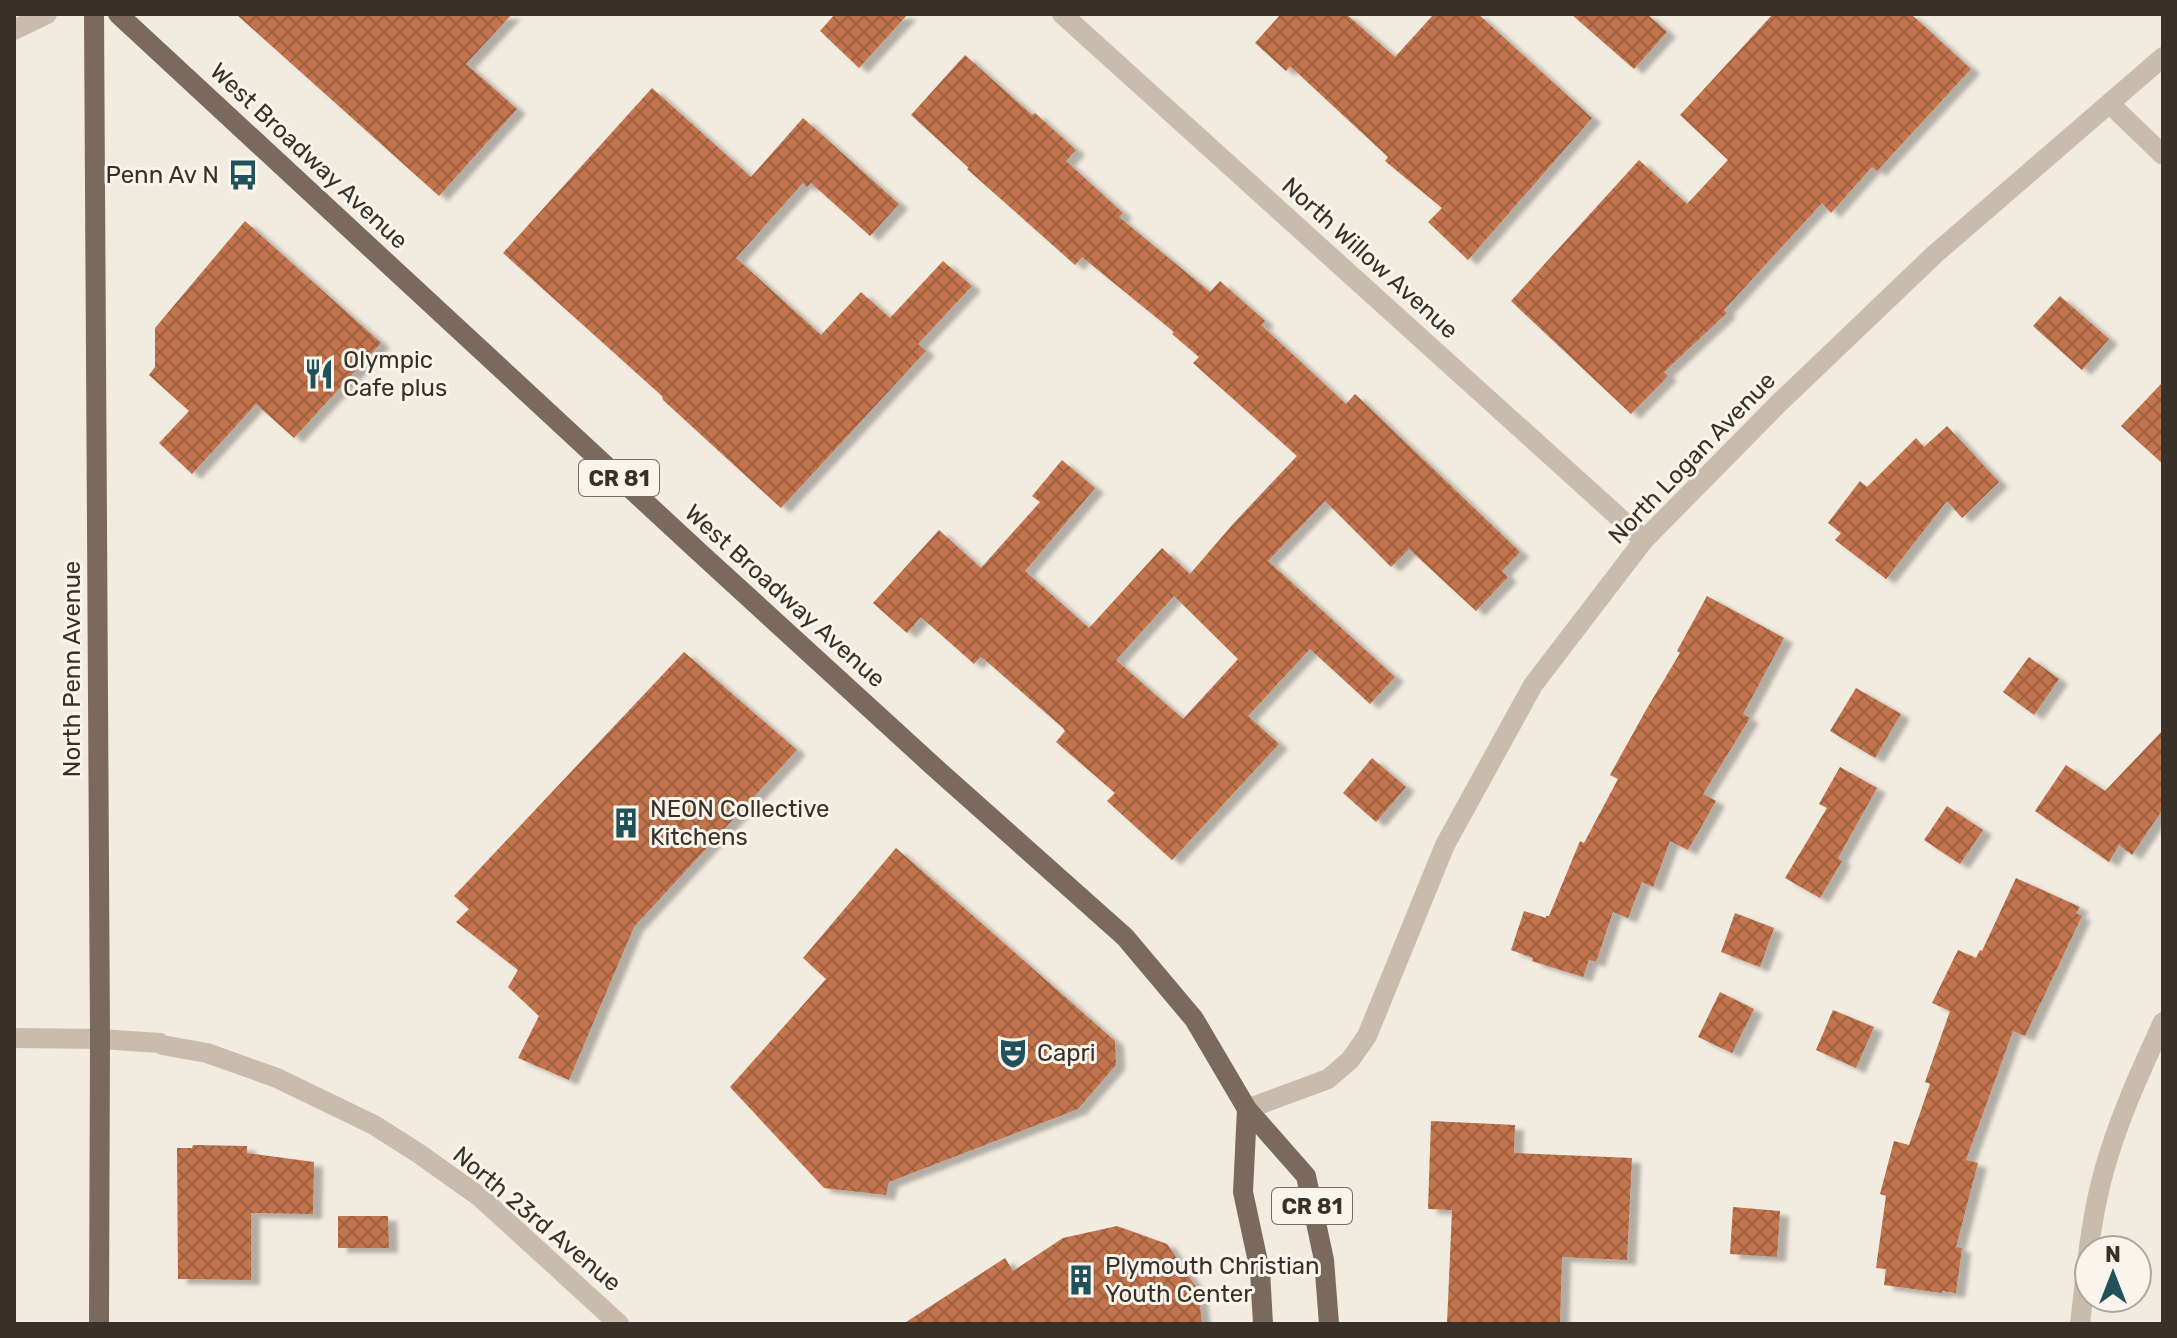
<svg xmlns="http://www.w3.org/2000/svg" width="2177" height="1338" font-family="Rubik,sans-serif">
<style>
.building{fill:url(#building-cross-hatch);fill-rule:evenodd;filter:url(#shadow)}
.lines{fill:none;stroke-linecap:round;stroke-linejoin:round}
.minor{stroke:#cabcac;stroke-width:20}
.major{stroke:#7a695c;stroke-width:20}
.labels{text-anchor:middle;dominant-baseline:central;stroke-width:6;stroke-linejoin:round;paint-order:stroke}
.shield{fill:#faf5ec;stroke:#736b64;stroke-width:2}
.shield-label{font-size:22px;font-weight:bold;fill:#39302a}
.street-label{font-size:24px;fill:#39302a;stroke:#faf5ec}
.poi-label{font-size:24px;fill:#39302a;stroke:#faf5ec;text-anchor:start}
</style>
<defs>
<pattern id="building-cross-hatch" width="8" height="8" patternUnits="userSpaceOnUse" patternTransform="scale(2)"><rect width="8" height="8" fill="#c2744e"/><path d="M0 0l8 8M0 8l8-8" fill="none" stroke="#9f6041"/></pattern>
<filter id="shadow"><feDropShadow dx="9" dy="5" stdDeviation="2" flood-color="#0004"/></filter>
</defs>
<rect width="100%" height="100%" fill="#f2ebe0"/>
<!-- building -->
<g class="building">
<polygon points="236,14 512,14 466,64 517,109 439,196"/>
<polygon points="835,14 908,14 859,68 820,31"/>
<polygon points="1281,14 1346,14 1395,57 1434,14 1478,14 1592,118 1468,260 1428,222 1442,208 1385,161 1388,157 1290,66 1286,71 1255,43"/>
<polygon points="1571,14 1647,14 1667,32 1634,69"/>
<polygon points="1773,14 1911,14 1971,69 1877,171 1872,167 1831,213 1822,203 1724,310 1727,313 1664,372 1668,376 1631,414 1511,301 1639,160 1687,204 1728,160 1680,115"/>
<path d="M 965,55 L 1032,115 L 1035,113 L 1076,150 L 1066,161 L 1123,213 L 1119,217 L 1210,292 L 1220,281 L 1265,321 L 1261,325 L 1346,404 L 1355,394 L 1520,552 L 1502,571 L 1508,577 L 1476,611 L 1409,549 L 1391,567 L 1325,501 L 1268,561 L 1395,677 L 1370,704 L 1310,649 L 1248,716 L 1279,744 L 1172,860 L 1107,801 L 1115,793 L 1056,742 L 1065,731 L 1063,728 L 984,659 L 980,657 L 974,664 L 921,617 L 907,633 L 873,603 L 939,530 L 981,568 L 1040,502 L 1032,496 L 1062,460 L 1095,488 L 1025,571 L 1089,628 L 1162,548 L 1190,574 L 1233,524 L 1297,456 L 1193,363 L 1199,357 L 1172,334 L 1174,332 L 1082,257 L 1075,265 L 967,169 L 969,168 L 911,115 ZM 1174,596 L 1238,659 L 1183,719 L 1116,660 Z"/>
<polygon points="652,88 751,177 803,118 899,204 870,236 811,183 807,187 803,183 736,258 821,335 861,292 890,318 943,261 972,286 918,344 926,351 781,508 663,400 662,396 503,253"/>
<polygon points="245,221 381,343 294,438 256,404 192,474 159,443 189,411 149,375 155,367 155,328"/>
<polygon points="2060,296 2109,339 2082,370 2033,326"/>
<polygon points="2163,382 2163,464 2121,426"/>
<polygon points="1947,426 1999,482 1962,518 1947,501 1886,579 1835,540 1841,533 1828,523 1860,481 1867,487 1916,438 1924,447"/>
<polygon points="1707,596 1784,638 1743,714 1750,718 1703,794 1716,801 1688,850 1670,841 1653,887 1642,882 1628,918 1613,912 1596,962 1589,960 1583,977 1532,961 1533,958 1511,950 1524,911 1546,918 1546,916 1549,916 1580,841 1584,843 1618,779 1610,775 1646,710 1680,653 1677,651"/>
<polygon points="684,652 797,750 634,927 569,1080 518,1058 539,1016 508,987 518,970 456,922 469,909 454,896"/>
<polygon points="2029,657 2059,679 2034,715 2003,692"/>
<polygon points="1856,688 1901,714 1875,758 1830,731"/>
<polygon points="2163,730 2163,809 2132,855 2119,845 2109,862 2035,811 2066,765 2105,791"/>
<polygon points="1372,758 1406,787 1376,822 1343,793"/>
<polygon points="1840,767 1877,788 1838,858 1842,861 1820,898 1785,878 1827,808 1819,804"/>
<polygon points="1947,806 1983,830 1960,864 1924,840"/>
<polygon points="896,848 1115,1041 1116,1065 1078,1109 889,1182 886,1195 824,1188 730,1087 826,979 803,958"/>
<polygon points="2016,878 2080,907 2076,913 2082,916 2025,1036 2013,1031 1966,1160 1978,1163 1956,1247 1962,1248 1956,1293 1942,1291 1942,1293 1884,1285 1886,1269 1876,1268 1886,1196 1880,1194 1894,1141 1909,1145 1930,1084 1925,1082 1950,1011 1932,1003 1958,950 1976,958 1980,950 1982,951"/>
<polygon points="1735,913 1774,928 1760,967 1721,952"/>
<polygon points="1720,992 1754,1009 1732,1053 1698,1037"/>
<polygon points="1833,1010 1874,1027 1856,1068 1816,1050"/>
<polygon points="1431,1121 1515,1125 1514,1153 1632,1158 1627,1260 1562,1257 1560,1324 1447,1324 1452,1210 1428,1209"/>
<polygon points="193,1145 247,1146 247,1153 314,1162 313,1214 251,1213 251,1280 178,1279 177,1148 192,1148"/>
<polygon points="1733,1207 1780,1211 1777,1257 1730,1254"/>
<polygon points="338,1216 388,1216 389,1248 338,1248"/>
<polygon points="1117,1226 1167,1244 1198,1290 1202,1324 903,1324 1005,1258 1013,1271 1063,1238"/>
</g>
<g class="lines">
<!-- minor -->
<g class="minor">
<polyline points="1062,14 1644,540"/>
<polyline points="14,30 47,14"/>
<polyline points="2110,104 2163,155"/>
<polyline points="14,1038 100,1039 160,1043 162,1045 207,1053 277,1078 374,1125 418,1153 480,1197 619,1324"/>
<polyline points="1247,1109 1328,1079 1350,1060 1367,1036 1445,845 1533,685 1644,540 1779,403 1935,254 2163,57"/>
<path d="M 2080,1324 C 2086,1273 2090,1221 2104,1171 C 2118,1120 2141,1070 2163,1022"/>
</g>
<!-- major -->
<g class="major">
<polyline points="94,14 100,1039 99,1324"/>
<polyline points="118,14 699,552 932,765 1125,937 1194,1019 1247,1109 1306,1176 1324,1260 1329,1324"/>
<polyline points="1247,1109 1243,1192 1260,1271 1263,1324"/>
</g>
</g>
<!-- icons -->
<defs>
<g id="bus-bare" transform="scale(2.4)"><path d="M-5-6H5V4H4V6H2V4H-2V6H-4V4H-5ZM-3.5-4V0h7V-4ZM-3.5 1.2v1.5H-2V1.2ZM2 1.2v1.5H3.5V1.2Z" fill="#215159" stroke="#faf5ec" stroke-width="2.5" paint-order="stroke"/></g>
<g id="restaurant-bare" transform="scale(2.4)"><path d="M-5-6h1v4h1v-4h1v4h1v-4h1v5L-1.5 .5V6h-2V.5L-5-1ZM5-6V6H3V1.5H1.5Q1.5-4 5-6Z" fill="#215159" stroke="#faf5ec" stroke-width="2.5" paint-order="stroke"/></g>
<g id="building-bare" transform="scale(2.4)"><path d="M-4-6H4V6H1V3H-1V6H-4ZM-2.5-4.3h1.7v1.8h-1.7ZM.8-4.3h1.7v1.8H.8ZM-2.5-1h1.7V.8h-1.7ZM.8-1h1.7V.8H.8Z" fill="#215159" stroke="#faf5ec" stroke-width="2.5" paint-order="stroke"/></g>
<g id="theatre-bare" transform="scale(2.4)"><path d="M-5-5.5Q0-4 5-5.5V0Q5 5 0 6Q-5 5-5 0ZM-3.3-2.5H-1v1.5H-3.3ZM1-2.5H3.3v1.5H1ZM-2.8 1Q0 5.5 2.8 1Z" fill="#215159" stroke="#faf5ec" stroke-width="2.5" paint-order="stroke"/></g>
</defs>
<g fill-rule="evenodd">
<use href="#bus-bare" x="243" y="175"/>
<use href="#restaurant-bare" x="319" y="374"/>
<use href="#building-bare" x="626" y="823"/>
<use href="#theatre-bare" x="1013" y="1053"/>
<use href="#building-bare" x="1081" y="1280"/>
</g>
<g class="labels">
<!-- shield labels -->
<g class="shield">
<rect x="579" y="460" width="80" height="36" rx="6"/>
<rect x="1272" y="1188" width="80" height="36" rx="6"/>
</g>
<g class="shield-label">
<text x="619" y="478">CR 81</text>
<text x="1312" y="1206">CR 81</text>
</g>
<!-- street labels -->
<g class="street-label">
<text transform="translate(309 156) rotate(43)">West Broadway Avenue</text>
<text transform="translate(1370 258) rotate(42)">North Willow Avenue</text>
<text transform="translate(1692 458) rotate(-46)">North Logan Avenue</text>
<text transform="translate(785 596) rotate(42)">West Broadway Avenue</text>
<text transform="translate(72 669) rotate(-90)">North Penn Avenue</text>
<text transform="translate(537 1219) rotate(40)">North 23rd Avenue</text>
</g>
<!-- poi labels -->
<g class="poi-label">
<text x="219" y="175" text-anchor="end">Penn Av N</text>
<text x="343" y="360">Olympic<tspan x="343" dy="28">Cafe plus</tspan></text>
<text x="650" y="809">NEON Collective<tspan x="650" dy="28">Kitchens</tspan></text>
<text x="1037" y="1053">Capri</text>
<text x="1105" y="1266">Plymouth Christian<tspan x="1105" dy="28">Youth Center</tspan></text>
</g>
</g>
<!-- border -->
<rect width="2177" height="1338" fill="none" stroke="#39302a" stroke-width="32"/>
<!-- north arrow -->
<g transform="translate(2113 1274)"><circle r="38" fill="#faf5ec" stroke="#ada69e" stroke-width="2"/>
<path d="M0-6L14 30L0 20L-14 30Z" fill="#215159"/>
<text y="-12" font-size="22" font-weight="bold" text-anchor="middle" fill="#39302a">N</text>
</g>
</svg>
